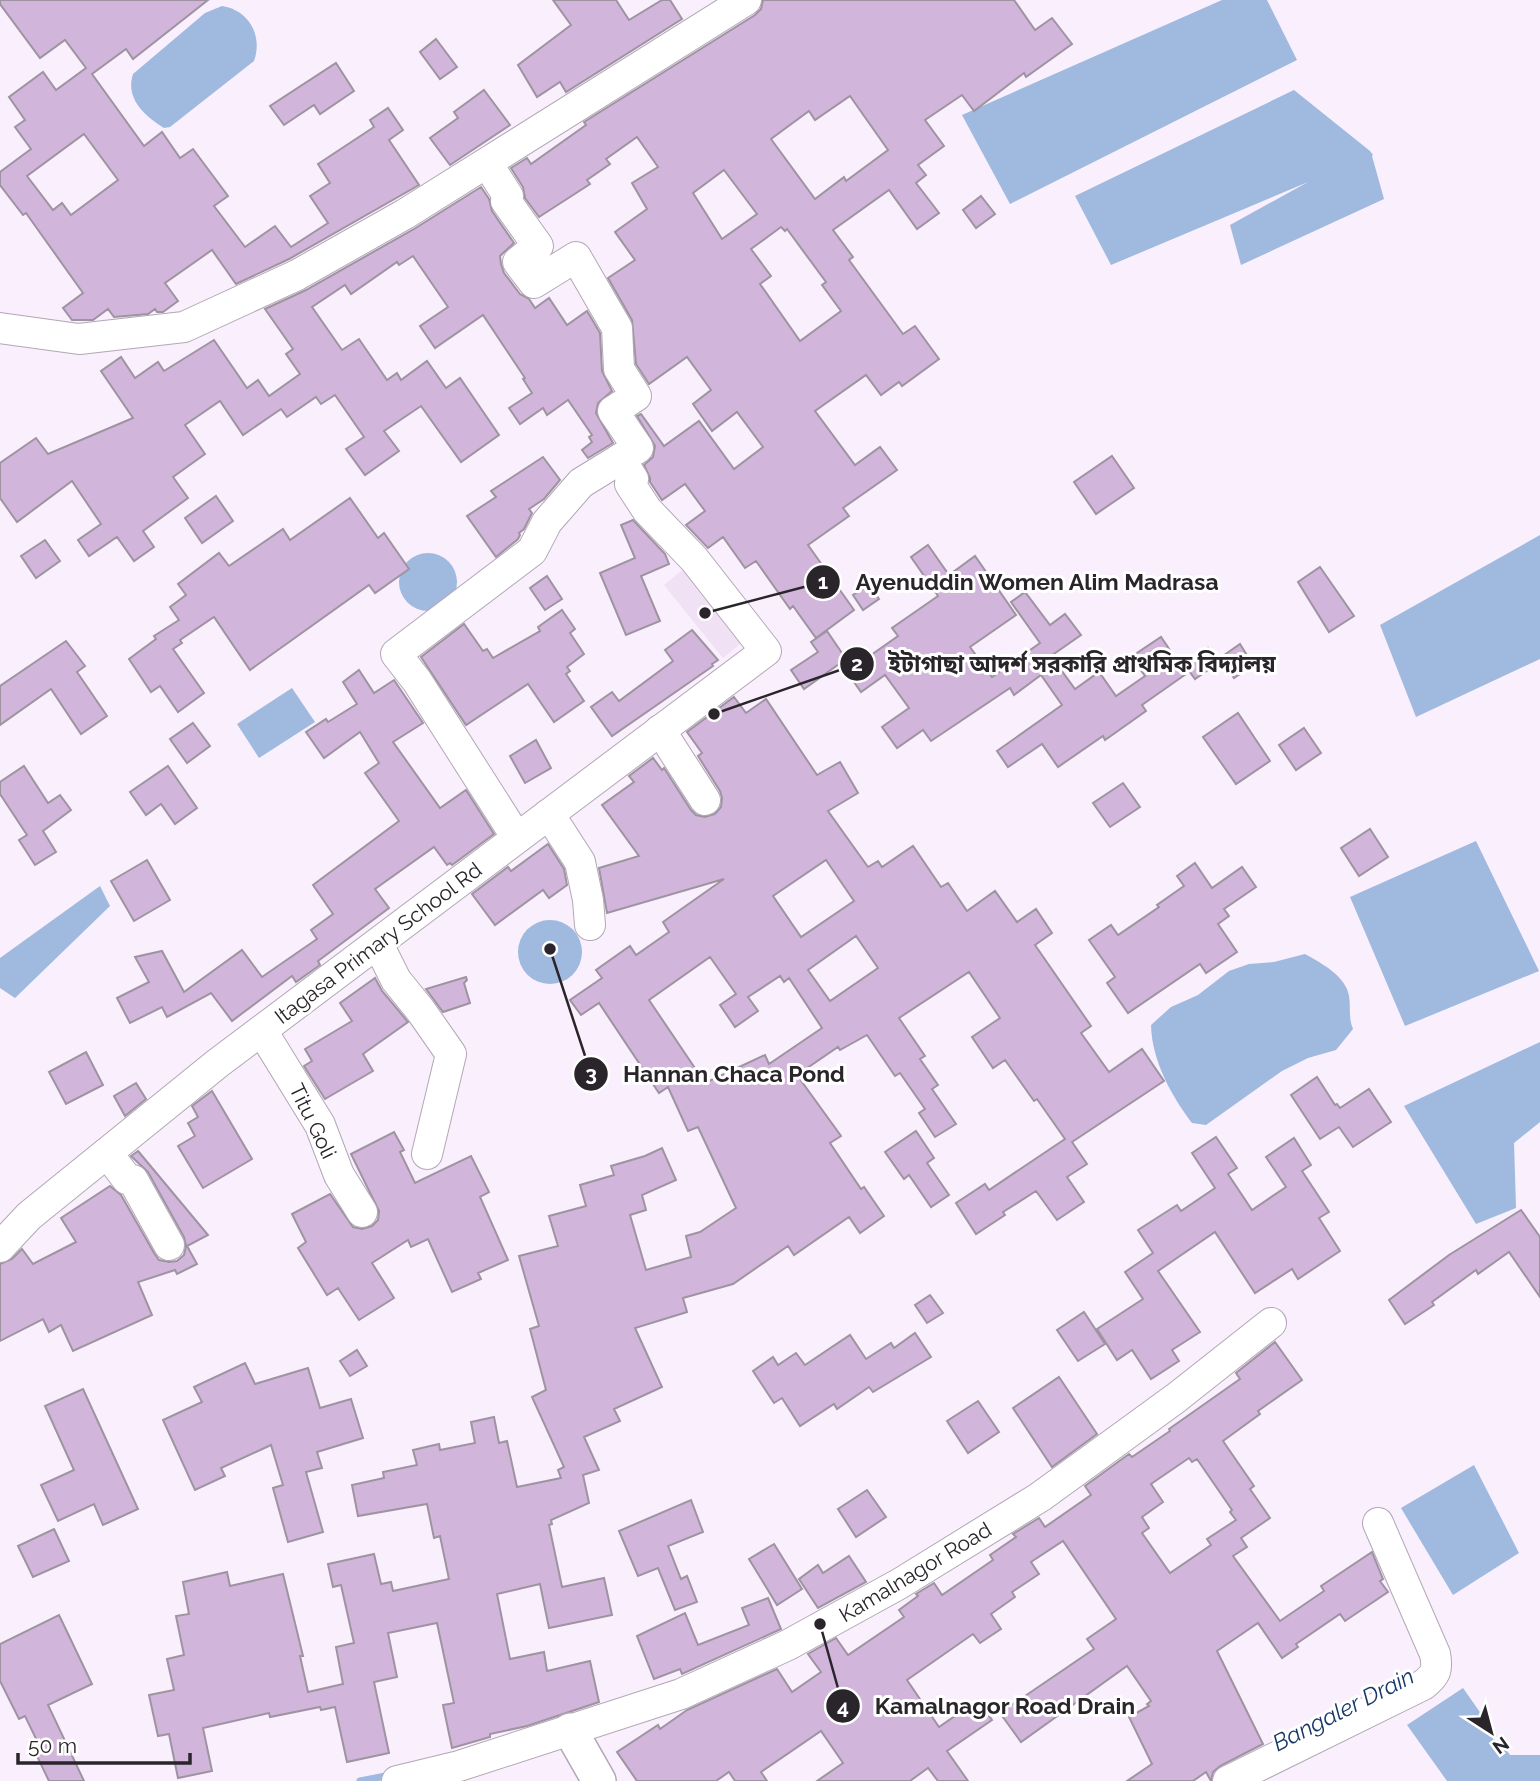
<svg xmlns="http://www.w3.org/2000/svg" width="1540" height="1781" font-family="Raleway,'Noto Sans Bengali',sans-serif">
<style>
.built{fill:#f1e1f5}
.water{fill:#9fb9df}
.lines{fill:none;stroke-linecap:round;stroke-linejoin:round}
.stream{stroke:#9fb9df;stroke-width:7}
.building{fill:#d2b5db;stroke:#9e94a1;stroke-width:2;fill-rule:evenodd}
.tertiary-casing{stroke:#b2a7b5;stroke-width:32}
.secondary-casing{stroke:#b2a7b5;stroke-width:36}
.tertiary{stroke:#fff;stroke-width:30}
.secondary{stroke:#fff;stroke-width:33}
.labels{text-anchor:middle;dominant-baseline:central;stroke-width:6;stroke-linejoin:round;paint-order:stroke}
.street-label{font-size:21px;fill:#29252a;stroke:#fff}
.water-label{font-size:23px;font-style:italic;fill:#163867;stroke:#fff}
.leader{fill:none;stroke:#29252a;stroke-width:2.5}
.callout-dot{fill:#29252a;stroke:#fff;stroke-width:2.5}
.mark-label{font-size:21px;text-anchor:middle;font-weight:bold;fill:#fff}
.callout-label{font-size:23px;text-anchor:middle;font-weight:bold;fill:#29252a;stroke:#fff;stroke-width:6;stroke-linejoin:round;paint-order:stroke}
</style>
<rect width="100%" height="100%" fill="#faeffd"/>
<!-- built -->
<polygon class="built" points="686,567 745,640 723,658 664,585"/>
<!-- water -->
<g class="water">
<polygon points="1222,0 1267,0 1297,60 1010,204 962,115"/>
<path d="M 222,6 C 249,10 263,36 254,61 L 170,127 L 164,128 C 144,116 125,98 133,74 L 205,13 Z"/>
<polygon points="1294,90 1370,151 1373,155 1372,156 1384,199 1241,265 1230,225 1308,182 1111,265 1075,196"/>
<polygon points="1540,535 1540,659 1416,717 1380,625"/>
<circle cx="428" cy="582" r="29"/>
<polygon points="292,688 315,722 259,758 237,724"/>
<polygon points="1476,841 1539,971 1405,1026 1350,897"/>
<polygon points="100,886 110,906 15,998 0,988 0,958"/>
<circle cx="550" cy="952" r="32"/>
<path d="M 1305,954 C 1321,963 1346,976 1349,996 C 1351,1007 1348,1017 1353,1029 L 1336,1050 L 1308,1058 L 1282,1071 L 1206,1125 L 1192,1123 C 1171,1095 1152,1061 1151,1025 L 1171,1007 L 1198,995 L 1229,971 L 1249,964 L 1274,962 Z"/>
<polygon points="1540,1042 1540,1122 1514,1143 1516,1208 1476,1224 1404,1106"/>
<polygon points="1474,1465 1519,1553 1453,1595 1401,1508"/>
<polygon points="1463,1688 1510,1755 1540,1755 1540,1781 1447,1781 1407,1725"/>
</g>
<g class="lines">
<!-- stream -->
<polyline class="stream" points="360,1781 391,1775"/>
</g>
<!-- building -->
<g class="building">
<path d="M 0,0 L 208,0 L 133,59 L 126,49 L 92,74 L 144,146 L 162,132 L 180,158 L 193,149 L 228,196 L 214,206 L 245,247 L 275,226 L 291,247 L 328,223 L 310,196 L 330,183 L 318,164 L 374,127 L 370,120 L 388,108 L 403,130 L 389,140 L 419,185 L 289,259 L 236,284 L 212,250 L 165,283 L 178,301 L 163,312 L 157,312 L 155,309 L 148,314 L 114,317 L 108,309 L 93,320 L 72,320 L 63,308 L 83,293 L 26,213 L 23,215 L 0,185 L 0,172 L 31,149 L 15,127 L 25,120 L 9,97 L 43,72 L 56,90 L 86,68 L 65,40 L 40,58 L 0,4 ZM 84,134 L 118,180 L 71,215 L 62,203 L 53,210 L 27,176 Z"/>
<polygon points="553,0 616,0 629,20 662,0 670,0 682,19 566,92 560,82 537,97 518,65 571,25"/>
<path d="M 763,0 L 1014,0 L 1035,30 L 1052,18 L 1072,44 L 1026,77 L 1024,73 L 974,111 L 962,95 L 925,120 L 944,146 L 918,165 L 926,175 L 916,183 L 939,213 L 917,229 L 889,190 L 833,230 L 853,257 L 849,260 L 903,334 L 915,326 L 939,359 L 902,386 L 899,382 L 881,395 L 866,375 L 815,411 L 855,465 L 880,447 L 897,470 L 843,508 L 849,516 L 808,545 L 854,610 L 816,638 L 793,606 L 790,609 L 756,561 L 745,568 L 723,537 L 708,548 L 686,525 L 705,511 L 685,484 L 662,500 L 650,482 L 650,478 L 644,465 L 653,457 L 655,446 L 637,416 L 641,414 L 664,446 L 699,421 L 734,469 L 763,447 L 737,412 L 712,431 L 693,404 L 711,390 L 687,357 L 649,384 L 636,364 L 632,320 L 608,278 L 635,260 L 615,232 L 647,209 L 632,183 L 658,167 L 637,137 L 606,159 L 610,164 L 587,180 L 590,184 L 539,217 L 525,198 L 523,187 L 511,168 L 527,158 L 531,164 L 586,125 L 584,122 L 755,15 L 761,9 ZM 850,96 L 888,150 L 846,181 L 844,177 L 815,199 L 771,139 L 809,111 L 815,120 ZM 724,170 L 757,214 L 722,239 L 693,193 ZM 781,227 L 785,231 L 787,229 L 826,282 L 822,285 L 841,311 L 800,341 L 760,284 L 771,276 L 751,249 Z"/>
<polygon points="436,39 457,67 440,79 420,52"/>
<polygon points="336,63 354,91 320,114 314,105 284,125 270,106"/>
<polygon points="484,90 510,125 450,165 430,138 458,118 454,112"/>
<polygon points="481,187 489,199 492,211 514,243 500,256 501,264 504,273 520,294 529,299 535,308 549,298 567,325 587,311 600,333 602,371 612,391 598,403 596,413 613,443 588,458 582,450 592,442 589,437 592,435 568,400 547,415 543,408 520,424 509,408 532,393 523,379 525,378 483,315 435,348 420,326 448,307 413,256 399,265 397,262 351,294 345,285 312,307 342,350 359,339 387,380 397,373 401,380 427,361 446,388 460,378 499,435 461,462 421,406 384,431 399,451 365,475 346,449 364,437 335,395 321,404 316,397 287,417 281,409 243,435 220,401 185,425 205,454 173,477 188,498 143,531 154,547 134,561 117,537 89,556 78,540 101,524 72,481 17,522 0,498 0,463 36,438 48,454 133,418 101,371 121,357 135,378 158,362 164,371 214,340 247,388 258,380 269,396 300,374 286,354 293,349 265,309 306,290 414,229"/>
<polygon points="981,196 995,214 976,228 963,210"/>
<polygon points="1112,456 1134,488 1096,514 1074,482"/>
<polygon points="543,457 560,480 544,499 529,509 532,513 524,529 519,533 520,535 518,539 496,557 467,516 496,497 491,491"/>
<polygon points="216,496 233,521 202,543 185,518"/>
<polygon points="350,498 378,538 384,533 409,569 375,593 369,585 250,670 214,617 180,640 182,643 173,649 204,693 178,712 160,686 151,692 129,659 156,639 154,636 179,620 170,607 186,595 178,584 219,553 229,566 283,529 290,540"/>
<polygon points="633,520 665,554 669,564 641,576 660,621 626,635 600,573 635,558 621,525"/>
<polygon points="45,540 60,561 36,578 21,556"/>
<polygon points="928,545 949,575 975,556 1016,615 970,647 992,677 1040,643 1011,602 1025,592 1050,625 1065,614 1081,635 1051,656 1075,689 1099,672 1116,696 1145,676 1131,657 1161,637 1186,674 1142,705 1146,711 1105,740 1103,736 1058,767 1042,744 1008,767 997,751 1062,705 1041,675 1014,695 1010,688 931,741 923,730 897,748 882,727 909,708 885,675 861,692 847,672 898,636 892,628 938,596 911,557"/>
<polygon points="1320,567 1354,616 1329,632 1298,582"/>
<polygon points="547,576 562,599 545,610 530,588"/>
<polygon points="869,584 879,599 863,610 853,595"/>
<polygon points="562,610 575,629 570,633 584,654 567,667 570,671 566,674 584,701 554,722 528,684 466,725 421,657 464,624 483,651 487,649 493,658 540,631 538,627"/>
<polygon points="692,630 718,660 712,664 713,666 612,736 591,707 612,692 619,701 673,661 665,650"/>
<polygon points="827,631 846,659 804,689 791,670 818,652 811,642"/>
<polygon points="66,641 85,666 77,672 107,716 81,734 51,689 0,725 0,686"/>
<polygon points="1240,644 1253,665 1234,678 1220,658"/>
<polygon points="1208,648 1218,663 1195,679 1184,664"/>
<polygon points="359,670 374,693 394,680 423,723 393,742 440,808 466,790 494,834 452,865 450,863 447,865 434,847 375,889 389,908 318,961 320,965 296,982 292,976 232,1021 211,993 167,1017 162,1007 130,1023 117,998 149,982 135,957 162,951 184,992 242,950 262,977 317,939 311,930 333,914 313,885 399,821 365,773 379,763 360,732 324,758 306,732 326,719 328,722 357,704 343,682"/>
<path d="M 734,697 L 746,713 L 766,699 L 817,775 L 840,762 L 858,793 L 828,811 L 868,867 L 878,861 L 882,867 L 913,846 L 941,887 L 948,883 L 967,911 L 995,891 L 1017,922 L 1036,909 L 1052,933 L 1035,945 L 1091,1026 L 1081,1033 L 1109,1072 L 1142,1049 L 1164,1081 L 1072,1142 L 1087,1164 L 1067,1177 L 1084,1202 L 1057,1220 L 1036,1191 L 1003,1212 L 1005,1215 L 976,1234 L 956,1203 L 985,1184 L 989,1190 L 1065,1139 L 1037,1099 L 1034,1101 L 1005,1060 L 993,1068 L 972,1037 L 1000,1018 L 969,972 L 899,1018 L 925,1056 L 920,1059 L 938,1085 L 932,1089 L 956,1124 L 935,1137 L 919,1113 L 925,1109 L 900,1073 L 895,1076 L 867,1035 L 840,1050 L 838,1047 L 797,1075 L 841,1136 L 830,1143 L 861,1189 L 864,1187 L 884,1216 L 860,1233 L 849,1217 L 794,1255 L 788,1246 L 733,1284 L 683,1298 L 687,1312 L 635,1328 L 662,1387 L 614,1409 L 620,1421 L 584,1437 L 599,1470 L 583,1475 L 589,1503 L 551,1520 L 552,1524 L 549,1525 L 562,1587 L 604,1578 L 612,1615 L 549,1628 L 540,1584 L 497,1594 L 510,1659 L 544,1652 L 547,1671 L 590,1661 L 599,1702 L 527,1726 L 490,1734 L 490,1737 L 452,1748 L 443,1705 L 454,1703 L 437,1623 L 388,1633 L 397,1677 L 374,1682 L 389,1753 L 347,1762 L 335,1707 L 321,1710 L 320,1707 L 270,1717 L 269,1713 L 203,1728 L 212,1771 L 178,1778 L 169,1734 L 158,1736 L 149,1695 L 174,1690 L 167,1659 L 184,1655 L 176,1616 L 189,1614 L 183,1582 L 227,1572 L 230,1586 L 283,1574 L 303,1656 L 300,1656 L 308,1692 L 343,1684 L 336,1647 L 354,1643 L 341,1585 L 333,1587 L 328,1564 L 374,1554 L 381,1584 L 391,1582 L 393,1591 L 449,1579 L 440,1536 L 434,1538 L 427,1504 L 358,1516 L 352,1485 L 384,1478 L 383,1472 L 417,1465 L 413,1450 L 439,1444 L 440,1450 L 475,1443 L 471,1422 L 494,1417 L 499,1443 L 507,1441 L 517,1487 L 561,1478 L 558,1470 L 564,1467 L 532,1397 L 546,1390 L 530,1329 L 539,1326 L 519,1256 L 558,1246 L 549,1216 L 586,1206 L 580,1185 L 614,1175 L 611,1166 L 645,1156 L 662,1148 L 676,1180 L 642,1195 L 646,1210 L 630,1215 L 646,1270 L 691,1257 L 686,1236 L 700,1232 L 736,1208 L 698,1127 L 688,1131 L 668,1087 L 659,1093 L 599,1003 L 581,1015 L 570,1000 L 602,978 L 596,970 L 630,946 L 636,955 L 669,932 L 663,922 L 724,879 L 607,913 L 599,868 L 639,856 L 602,805 L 634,782 L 629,776 L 653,758 L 662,770 L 664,768 L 691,810 L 696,815 L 705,817 L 715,814 L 721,807 L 722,798 L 720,791 L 698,756 L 702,753 L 687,732 ZM 826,860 L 854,901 L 801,937 L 773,896 ZM 856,936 L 878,968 L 830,1001 L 808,970 ZM 710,957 L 736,994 L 720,1005 L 735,1027 L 758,1011 L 748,997 L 780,976 L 784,982 L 789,978 L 822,1028 L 769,1064 L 765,1055 L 705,1083 L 649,1000 Z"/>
<polygon points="1238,713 1270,761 1236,784 1203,737"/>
<polygon points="193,723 210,746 187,763 170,739"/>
<polygon points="1304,728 1321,753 1296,770 1279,745"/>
<polygon points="536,740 551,768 525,783 510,756"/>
<polygon points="24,766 48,803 60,795 71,810 43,831 56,852 35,865 19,840 27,835 0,794 0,782"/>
<polygon points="168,766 197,808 175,824 161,804 146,815 130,792"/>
<polygon points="1123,783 1140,807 1110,827 1093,803"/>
<polygon points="1370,829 1388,857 1359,876 1341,848"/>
<polygon points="548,844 564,869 567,885 549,898 543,890 495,925 472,894 508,867 511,871"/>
<polygon points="147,860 170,900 134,921 111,881"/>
<polygon points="1195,863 1212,888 1242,867 1256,887 1224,909 1229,916 1218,924 1237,952 1206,973 1200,964 1128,1013 1107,983 1115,977 1089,940 1111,925 1118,935 1159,907 1157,905 1184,886 1177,876"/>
<polygon points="466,977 467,980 464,983 470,1003 443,1012 426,989"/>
<polygon points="375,978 382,991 408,1022 363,1054 373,1071 325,1099 304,1066 312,1061 305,1049 352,1021 340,1003"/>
<polygon points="86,1052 103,1085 66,1104 49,1072"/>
<polygon points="1317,1077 1335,1105 1337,1104 1340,1108 1369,1089 1391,1122 1353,1147 1339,1127 1320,1139 1291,1095"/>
<polygon points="136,1083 146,1099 125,1116 114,1096"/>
<polygon points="212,1091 252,1159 203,1188 178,1146 195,1136 188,1123 198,1117 192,1106"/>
<polygon points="916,1131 934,1158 927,1163 949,1195 931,1207 909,1175 904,1179 885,1152"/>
<polygon points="394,1132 404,1150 400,1152 415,1183 471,1156 489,1192 480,1197 508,1260 478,1273 481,1279 452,1292 428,1239 411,1247 408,1240 372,1263 394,1298 359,1320 338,1288 327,1295 298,1248 306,1242 292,1214 330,1194 353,1227 362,1229 372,1226 378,1220 379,1211 351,1154"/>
<polygon points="1216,1137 1237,1168 1228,1174 1252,1210 1286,1187 1266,1157 1294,1138 1311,1165 1302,1171 1329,1212 1319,1218 1340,1251 1298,1279 1292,1269 1255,1293 1215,1232 1158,1271 1200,1332 1172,1350 1179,1361 1151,1379 1132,1350 1117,1360 1097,1329 1143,1299 1125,1272 1153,1253 1138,1230 1177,1205 1181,1211 1215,1188 1192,1153"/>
<polygon points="138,1151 208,1235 187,1246 197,1264 177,1274 175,1270 138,1282 152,1315 73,1351 61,1325 49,1332 43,1319 0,1341 0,1264 12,1259 22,1249 33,1264 76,1242 61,1218 110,1186 121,1195 154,1253 159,1260 169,1262 177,1261 184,1255 186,1246 184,1237 148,1172 131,1156"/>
<polygon points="1521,1210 1540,1237 1540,1297 1509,1252 1478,1274 1476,1270 1432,1302 1434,1305 1405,1324 1389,1300 1449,1255"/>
<polygon points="930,1295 943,1313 927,1323 915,1305"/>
<polygon points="1084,1312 1105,1344 1078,1361 1057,1330"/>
<polygon points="915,1333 931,1357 873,1392 869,1387 837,1409 834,1404 800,1426 782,1398 774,1403 753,1371 773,1357 778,1365 796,1353 805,1365 850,1335 866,1359 891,1343 894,1348"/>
<path d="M 1275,1342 L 1302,1380 L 1258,1411 L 1260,1414 L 1223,1441 L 1254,1486 L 1250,1489 L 1270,1518 L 1241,1538 L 1247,1547 L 1233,1556 L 1280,1621 L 1324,1591 L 1321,1586 L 1372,1552 L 1383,1579 L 1380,1581 L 1388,1592 L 1345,1621 L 1340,1614 L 1296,1644 L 1298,1647 L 1282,1658 L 1258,1623 L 1217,1651 L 1263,1744 L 1220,1766 L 1213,1772 L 1211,1781 L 1206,1772 L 1193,1781 L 1127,1781 L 1152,1764 L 1129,1717 L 1149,1706 L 1147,1704 L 1151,1701 L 1127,1666 L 1021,1742 L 1000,1713 L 1094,1649 L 1087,1639 L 1116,1619 L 1063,1541 L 1031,1562 L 1039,1574 L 1012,1592 L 1015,1597 L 991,1614 L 1001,1629 L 980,1643 L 973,1634 L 907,1680 L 939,1727 L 978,1700 L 992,1720 L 947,1751 L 968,1781 L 938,1781 L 928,1768 L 910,1781 L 817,1781 L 843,1763 L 821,1731 L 761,1772 L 767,1781 L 735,1781 L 729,1772 L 716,1781 L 637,1781 L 617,1752 L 658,1725 L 660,1729 L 687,1710 L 777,1669 L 792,1692 L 821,1672 L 808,1654 L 836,1638 L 848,1655 L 904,1617 L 899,1610 L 918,1596 L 916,1594 L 934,1583 L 942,1595 L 993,1560 L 990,1555 L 1016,1537 L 1013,1534 L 1039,1518 L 1045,1527 L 1091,1495 L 1085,1486 L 1129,1454 L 1132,1457 L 1170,1431 L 1169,1429 L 1240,1379 L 1236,1373 ZM 1189,1458 L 1192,1462 L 1197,1459 L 1232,1510 L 1230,1512 L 1236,1520 L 1207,1539 L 1211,1545 L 1170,1573 L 1142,1533 L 1149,1528 L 1142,1517 L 1163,1502 L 1151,1484 Z"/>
<polygon points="357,1350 367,1366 350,1376 340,1361"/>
<polygon points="245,1363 255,1384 308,1368 320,1408 351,1399 363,1438 317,1452 322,1468 306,1472 323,1532 288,1542 273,1488 283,1485 271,1445 221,1468 225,1476 195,1490 163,1420 202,1402 194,1387"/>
<polygon points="1059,1377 1097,1434 1052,1467 1013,1408"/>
<polygon points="83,1389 138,1509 103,1525 94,1504 58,1521 41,1485 74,1470 45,1406"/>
<polygon points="978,1401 999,1432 968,1453 947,1421"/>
<polygon points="867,1490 886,1517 856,1537 838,1509"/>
<polygon points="691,1500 703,1532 668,1546 681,1579 687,1576 697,1602 675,1610 658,1568 638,1576 619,1531"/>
<polygon points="54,1529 69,1561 33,1577 18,1546"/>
<polygon points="774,1544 802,1589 777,1605 749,1559"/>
<polygon points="849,1556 866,1582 818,1608 799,1579 818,1565 823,1573"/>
<polygon points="768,1598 781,1629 682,1674 680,1669 654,1679 637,1636 685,1613 698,1645 749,1625 742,1608"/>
<polygon points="59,1615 92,1684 48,1705 84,1781 49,1781 36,1754 42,1751 25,1716 19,1719 0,1681 0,1644"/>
</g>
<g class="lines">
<!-- tertiary casing -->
<g class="tertiary-casing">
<g id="tertiary">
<polyline points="487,163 508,196 506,201 538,246 518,262 534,283 576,257 617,328 619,369 636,396 613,411 638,448 581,483 547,522 532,551 396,654 417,681 517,838"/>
<polyline points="0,328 79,339 184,327 297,275 405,214 746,0"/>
<polyline points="660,730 705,800"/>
<polyline points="549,814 580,862 588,900 590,925"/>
<polyline points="378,944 396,980 421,1011 451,1054 427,1154"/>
<polyline points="262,1031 320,1125 339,1175 362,1212"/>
<polyline points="107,1153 127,1179 133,1180 169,1245"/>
<polyline points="0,1247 29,1216 218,1063 766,651 694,559 647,510 630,484 633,479 620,459"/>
<polyline points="397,1781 459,1766 681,1694 788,1645 899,1584 1040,1497 1176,1398 1271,1323"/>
<path d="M 1228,1781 L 1423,1685 C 1436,1675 1438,1670 1435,1654 L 1378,1523"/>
</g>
</g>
<!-- secondary casing -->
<g class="secondary-casing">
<polyline id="secondary" points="570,1730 599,1781"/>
</g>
<!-- tertiary -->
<use href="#tertiary" class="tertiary"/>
<!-- secondary -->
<use href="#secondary" class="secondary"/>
</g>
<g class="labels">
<!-- street labels -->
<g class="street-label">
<text transform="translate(378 943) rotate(-37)">Itagasa Primary School Rd</text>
<text transform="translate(313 1121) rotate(64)">Titu Goli</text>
<text transform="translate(915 1572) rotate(-31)">Kamalnagor Road</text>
</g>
<!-- water labels -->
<g class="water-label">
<text transform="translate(1343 1709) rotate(-27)">Bangaler Drain</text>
</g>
</g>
<!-- callouts -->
<path class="leader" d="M705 613L823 582M714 714L857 664M550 949L591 1074M820 1624L843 1706"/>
<g class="callout-dot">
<circle cx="705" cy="613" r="7"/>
<circle cx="714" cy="714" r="7"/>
<circle cx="550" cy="949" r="7"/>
<circle cx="820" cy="1624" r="7"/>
<circle cx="823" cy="582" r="18"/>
<circle cx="857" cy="664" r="18"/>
<circle cx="591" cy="1074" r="18"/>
<circle cx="843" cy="1706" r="18"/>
</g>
<g class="mark-label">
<text x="823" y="589">1</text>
<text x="857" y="671">2</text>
<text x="591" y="1081">3</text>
<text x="843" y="1714">4</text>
</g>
<g class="callout-label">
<text x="1037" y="590">Ayenuddin Women Alim Madrasa</text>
<text x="1082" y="672">ইটাগাছা আদর্শ সরকারি প্রাথমিক বিদ্যালয়</text>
<text x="734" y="1082">Hannan Chaca Pond</text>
<text x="1005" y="1714">Kamalnagor Road Drain</text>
</g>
<!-- north arrow -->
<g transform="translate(1491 1732) rotate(144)" stroke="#ffffff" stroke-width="5" paint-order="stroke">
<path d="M0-5L12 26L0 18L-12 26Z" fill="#29252a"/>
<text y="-10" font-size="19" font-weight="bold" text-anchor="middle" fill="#29252a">N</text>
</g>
<!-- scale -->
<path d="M18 1753v10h172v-10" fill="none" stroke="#29252a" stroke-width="3.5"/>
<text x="28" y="1753" font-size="21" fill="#29252a" stroke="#ffffff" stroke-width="5" paint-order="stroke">50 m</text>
</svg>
